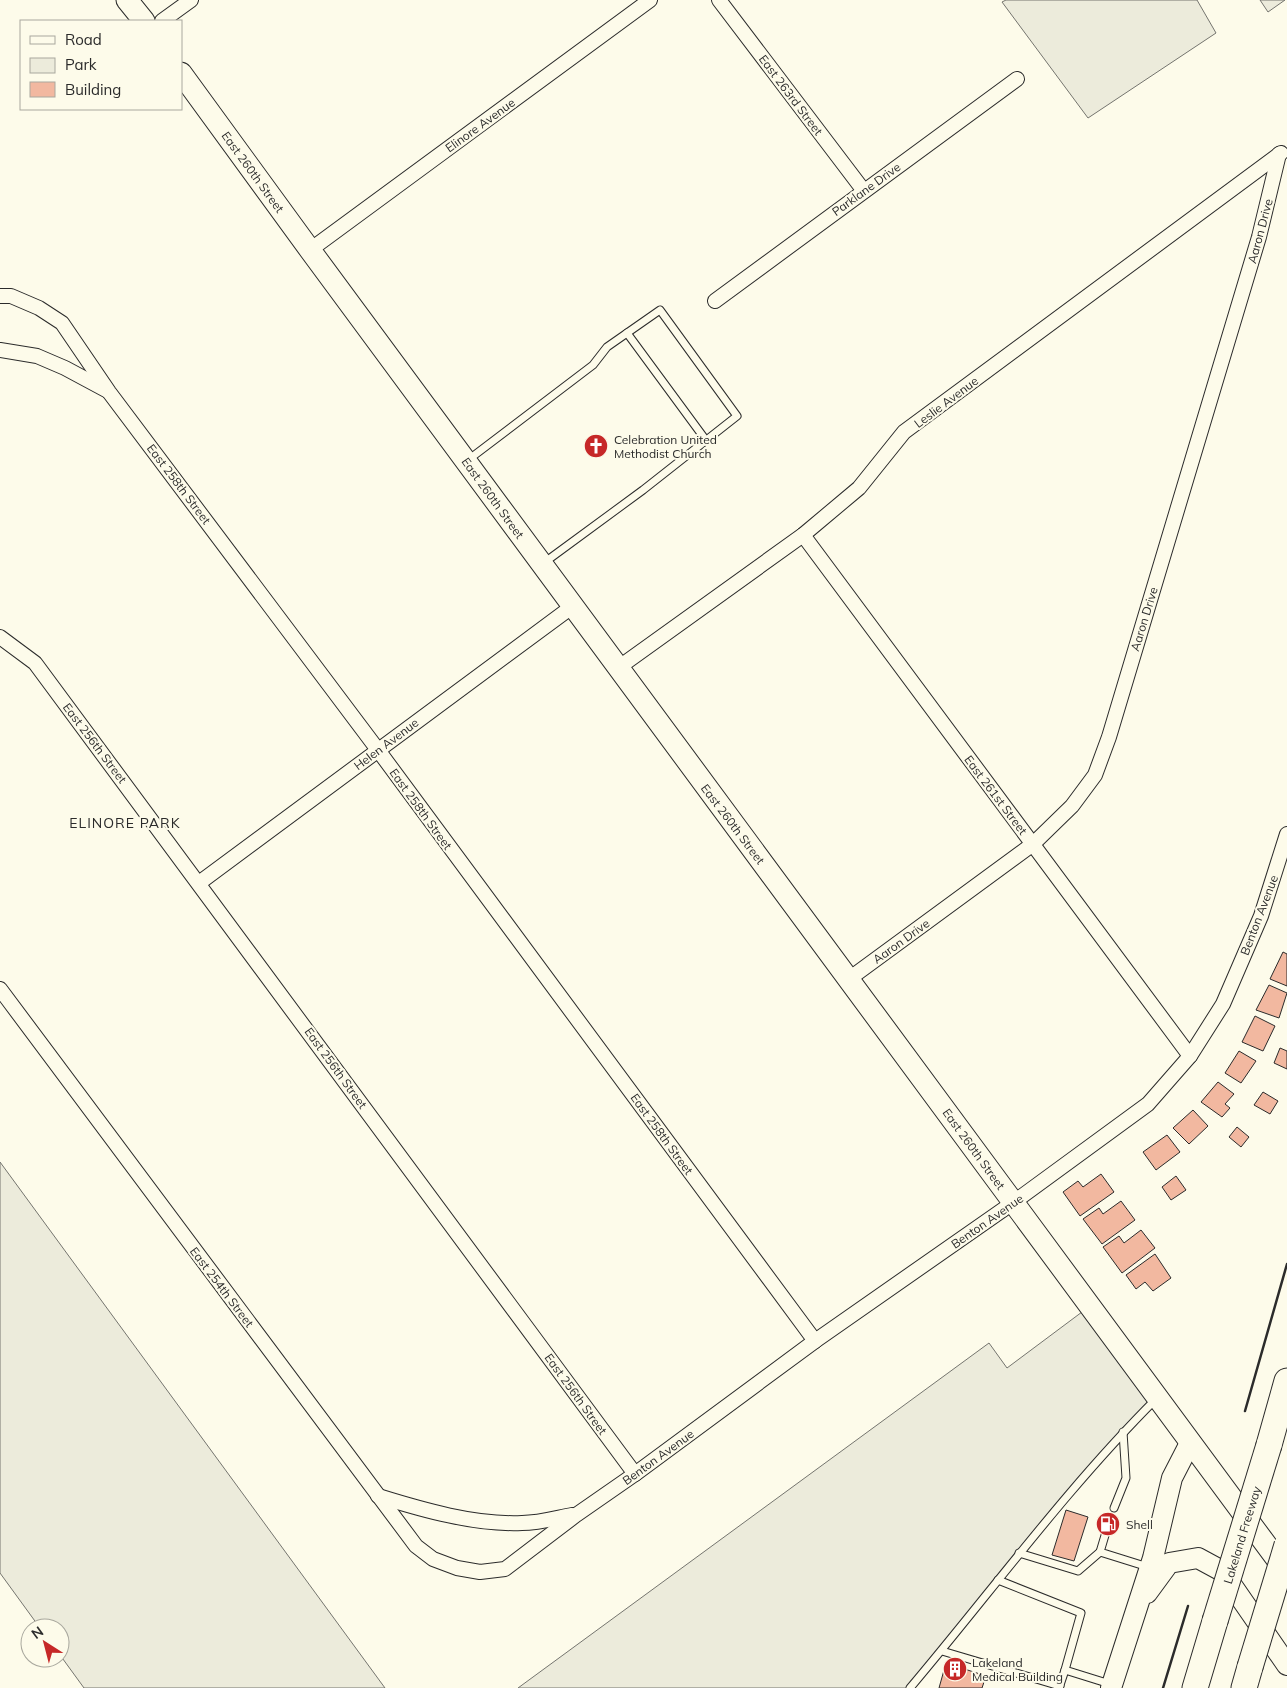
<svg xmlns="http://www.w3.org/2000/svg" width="1287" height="1688" font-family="Mulish,sans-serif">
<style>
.green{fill:#ecebdb;stroke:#74746e}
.building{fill:#f2b8a0;stroke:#2b2b2b}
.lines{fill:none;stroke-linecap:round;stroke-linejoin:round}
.lane-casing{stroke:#2b2b2b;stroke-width:9}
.street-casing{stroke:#2b2b2b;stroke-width:16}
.secondary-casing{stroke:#2b2b2b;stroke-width:22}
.primary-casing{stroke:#2b2b2b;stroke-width:23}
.highway-casing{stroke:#2b2b2b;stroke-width:27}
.lane{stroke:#fdfbea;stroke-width:7}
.street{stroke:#fdfbea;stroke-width:14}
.secondary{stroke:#fdfbea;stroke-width:20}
.primary{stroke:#fdfbea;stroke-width:21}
.highway{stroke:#fdfbea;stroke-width:25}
.highway-bridge-casing{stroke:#2b2b2b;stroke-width:27;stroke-linecap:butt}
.highway-bridge{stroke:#fdfbea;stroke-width:25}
.wall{stroke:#2b2b2b;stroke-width:2.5}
.labels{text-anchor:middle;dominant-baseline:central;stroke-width:4;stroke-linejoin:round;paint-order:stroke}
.street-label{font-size:12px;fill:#2b2b2b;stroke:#fdfbea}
.poi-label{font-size:12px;fill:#2b2b2b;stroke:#fdfbea;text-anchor:start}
.neighbourhood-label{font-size:14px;letter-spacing:1px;fill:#2b2b2b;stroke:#fdfbea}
</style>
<rect width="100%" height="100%" fill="#fdfbea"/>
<!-- green -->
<g class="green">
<polygon points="1006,0 1197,0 1216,33 1088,118 1002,2"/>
<polygon points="1260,0 1285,0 1268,12"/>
<polygon points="0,1162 385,1688 84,1688 60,1655 60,1628 40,1628 0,1573"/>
<polygon points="1090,1306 1157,1398 1114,1441 910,1688 518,1688 989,1343 1007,1368"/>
</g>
<!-- building -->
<g class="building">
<polygon points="1283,952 1287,954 1287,986 1270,979"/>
<polygon points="1269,985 1287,993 1279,1018 1256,1010"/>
<polygon points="1255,1016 1275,1026 1263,1051 1242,1042"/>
<polygon points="1280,1048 1287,1051 1287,1069 1274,1063"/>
<polygon points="1239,1051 1256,1061 1241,1083 1225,1073"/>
<polygon points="1218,1082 1234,1094 1225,1104 1230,1108 1222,1117 1201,1102"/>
<polygon points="1263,1092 1278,1101 1270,1114 1254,1105"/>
<polygon points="1193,1110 1208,1126 1189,1144 1173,1128"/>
<polygon points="1237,1127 1249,1137 1241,1147 1229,1137"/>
<polygon points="1167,1135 1180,1152 1156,1170 1143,1152"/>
<polygon points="1101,1174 1114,1192 1080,1216 1063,1192 1078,1181 1083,1187"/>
<polygon points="1176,1176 1186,1190 1171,1200 1162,1187"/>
<polygon points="1121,1201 1135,1220 1102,1244 1083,1219 1099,1208 1103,1214"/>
<polygon points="1141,1230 1155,1248 1122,1273 1103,1247 1119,1236 1124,1243"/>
<polygon points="1155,1254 1171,1278 1153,1291 1145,1282 1136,1289 1126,1275"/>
<polygon points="1066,1510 1088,1517 1074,1561 1052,1555"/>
<polygon points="946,1663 986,1676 982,1688 939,1688"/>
</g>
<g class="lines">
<!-- lane casing -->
<g class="lane-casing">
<g id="lane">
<polyline points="627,333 705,439"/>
<polyline points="468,460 593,365 607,347 660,310 737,416 643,490 545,562"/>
<polyline points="1114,1508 1126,1478 1123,1432"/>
<polyline points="1106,1532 1100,1552 1148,1567"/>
<polyline points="1019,1553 1078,1571 1100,1552"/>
<polyline points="998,1580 1081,1613 1065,1670 1110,1684"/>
<polyline points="942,1651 1060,1686"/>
<path d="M 910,1688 C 992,1591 1066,1489 1156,1399"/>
<polyline points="1059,1688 1065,1670"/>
</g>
</g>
<!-- street casing -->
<g class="street-casing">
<g id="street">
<polyline points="719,0 864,191"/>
<polyline points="162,21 191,0"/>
<polyline points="310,250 650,0"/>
<polyline points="0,296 11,296 39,308 62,323 109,392 378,750 815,1341"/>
<polyline points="715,301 1017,79"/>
<polyline points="0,350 37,356 65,368 106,390"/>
<polyline points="803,535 1190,1056"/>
<polyline points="0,637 35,663 635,1474"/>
<polyline points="618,668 803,535 859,488 904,432 1281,153"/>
<polyline points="199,883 573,606"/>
<polyline points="849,979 1033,844 1072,806 1095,775 1109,737 1259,237 1279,154"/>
<polyline points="0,989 416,1546 433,1559 457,1568 480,1572 505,1569 576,1515 635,1474 815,1341 1014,1202 1148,1104 1190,1056 1223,1004 1261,916 1287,834"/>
<path d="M 378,1496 C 423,1510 475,1525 522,1523 C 539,1523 556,1518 572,1515"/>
</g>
</g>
<!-- secondary casing -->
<g class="secondary-casing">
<g id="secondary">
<polyline points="1147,1593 1169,1563 1198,1558 1222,1571 1287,1665"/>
<polyline points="1111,1688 1153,1558 1172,1478 1190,1443"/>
</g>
</g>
<!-- primary casing -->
<g class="primary-casing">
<g id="primary">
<polyline points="127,0 144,21"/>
<polyline points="181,73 310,250 1287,1573"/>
</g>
</g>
<!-- highway casing -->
<g class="highway-casing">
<g id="highway">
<polyline points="1269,1445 1287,1381"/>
<polyline points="1195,1688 1215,1621"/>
<polyline points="1244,1688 1250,1667"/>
</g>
</g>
<!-- lane -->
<use href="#lane" class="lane"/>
<!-- street -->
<use href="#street" class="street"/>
<!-- secondary -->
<use href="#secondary" class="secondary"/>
<!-- primary -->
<use href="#primary" class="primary"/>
<!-- highway -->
<use href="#highway" class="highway"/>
<!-- highway-bridge casing -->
<g class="highway-bridge-casing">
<g id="highway-bridge">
<polyline points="1215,1621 1269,1445"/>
<polyline points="1250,1667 1287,1545"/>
</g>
</g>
<!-- highway-bridge -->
<use href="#highway-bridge" class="highway-bridge"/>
<!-- wall -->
<g class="wall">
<polyline points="1245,1411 1287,1264"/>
<polyline points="1163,1688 1188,1606"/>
</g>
</g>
<!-- icons -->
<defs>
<g id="church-disc" transform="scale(1.25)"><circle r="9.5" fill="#c62828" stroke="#fdfbea"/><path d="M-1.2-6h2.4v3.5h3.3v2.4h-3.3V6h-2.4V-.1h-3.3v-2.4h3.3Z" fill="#fff"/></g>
<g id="fuel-disc" transform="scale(1.25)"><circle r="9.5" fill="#c62828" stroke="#fdfbea"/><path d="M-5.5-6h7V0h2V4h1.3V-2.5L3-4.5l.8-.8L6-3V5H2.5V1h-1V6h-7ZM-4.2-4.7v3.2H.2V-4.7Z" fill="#fff"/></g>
<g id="building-disc" transform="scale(1.25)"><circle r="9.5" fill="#c62828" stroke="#fdfbea"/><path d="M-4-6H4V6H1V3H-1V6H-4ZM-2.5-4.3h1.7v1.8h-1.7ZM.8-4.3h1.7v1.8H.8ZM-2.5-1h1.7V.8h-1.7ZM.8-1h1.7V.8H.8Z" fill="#fff"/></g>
</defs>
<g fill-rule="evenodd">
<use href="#church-disc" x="596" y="446"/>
<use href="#fuel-disc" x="1108" y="1524"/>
<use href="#building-disc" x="955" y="1669"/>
</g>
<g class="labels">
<!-- street labels -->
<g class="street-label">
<text transform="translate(791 95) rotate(53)">East 263rd Street</text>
<text transform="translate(480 125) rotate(-36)">Elinore Avenue</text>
<text transform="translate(253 172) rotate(54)">East 260th Street</text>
<text transform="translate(866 189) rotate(-36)">Parklane Drive</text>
<text transform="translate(1260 231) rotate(-75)">Aaron Drive</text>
<text transform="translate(946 402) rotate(-37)">Leslie Avenue</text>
<text transform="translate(179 484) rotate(53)">East 258th Street</text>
<text transform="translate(493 498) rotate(54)">East 260th Street</text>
<text transform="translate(1144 619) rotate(-73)">Aaron Drive</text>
<text transform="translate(95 743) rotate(53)">East 256th Street</text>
<text transform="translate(386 744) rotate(-37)">Helen Avenue</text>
<text transform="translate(996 795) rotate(53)">East 261st Street</text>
<text transform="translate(421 809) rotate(54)">East 258th Street</text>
<text transform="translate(733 824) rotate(53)">East 260th Street</text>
<text transform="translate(1259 915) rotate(-69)">Benton Avenue</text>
<text transform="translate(901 941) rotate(-36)">Aaron Drive</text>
<text transform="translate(336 1068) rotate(54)">East 256th Street</text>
<text transform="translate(662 1134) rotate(54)">East 258th Street</text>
<text transform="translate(974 1149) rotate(54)">East 260th Street</text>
<text transform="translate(987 1221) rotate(-35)">Benton Avenue</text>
<text transform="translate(222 1287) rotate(53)">East 254th Street</text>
<text transform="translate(576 1394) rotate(54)">East 256th Street</text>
<text transform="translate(658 1457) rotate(-36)">Benton Avenue</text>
<text transform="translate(1242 1535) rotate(-73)">Lakeland Freeway</text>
</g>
<!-- poi labels -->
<g class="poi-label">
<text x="614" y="439">Celebration United<tspan x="614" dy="14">Methodist Church</tspan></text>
<text x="1126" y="1524">Shell</text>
<text x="972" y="1662">Lakeland<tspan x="972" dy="14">Medical Building</tspan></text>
</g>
<!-- neighbourhood labels -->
<g class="neighbourhood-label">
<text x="125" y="823">ELINORE PARK</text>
</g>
</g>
<!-- legend -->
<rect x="20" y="20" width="162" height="90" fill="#fdfbea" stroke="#a9a89e"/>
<rect x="30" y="36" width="25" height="8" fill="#fdfbea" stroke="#a9a89e"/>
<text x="65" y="45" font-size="15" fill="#2b2b2b">Road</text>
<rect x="30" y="58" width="25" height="15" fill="#ecebdb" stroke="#a9a89e"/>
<text x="65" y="70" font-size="15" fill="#2b2b2b">Park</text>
<rect x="30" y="82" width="25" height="15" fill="#f2b8a0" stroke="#a9a89e"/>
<text x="65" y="95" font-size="15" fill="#2b2b2b">Building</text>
<!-- north arrow -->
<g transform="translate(45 1643) rotate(324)"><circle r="24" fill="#fdfbea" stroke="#a9a89e"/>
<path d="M0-4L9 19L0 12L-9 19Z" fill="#c62828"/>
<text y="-8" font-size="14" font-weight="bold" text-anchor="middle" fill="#2b2b2b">N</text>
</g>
</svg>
